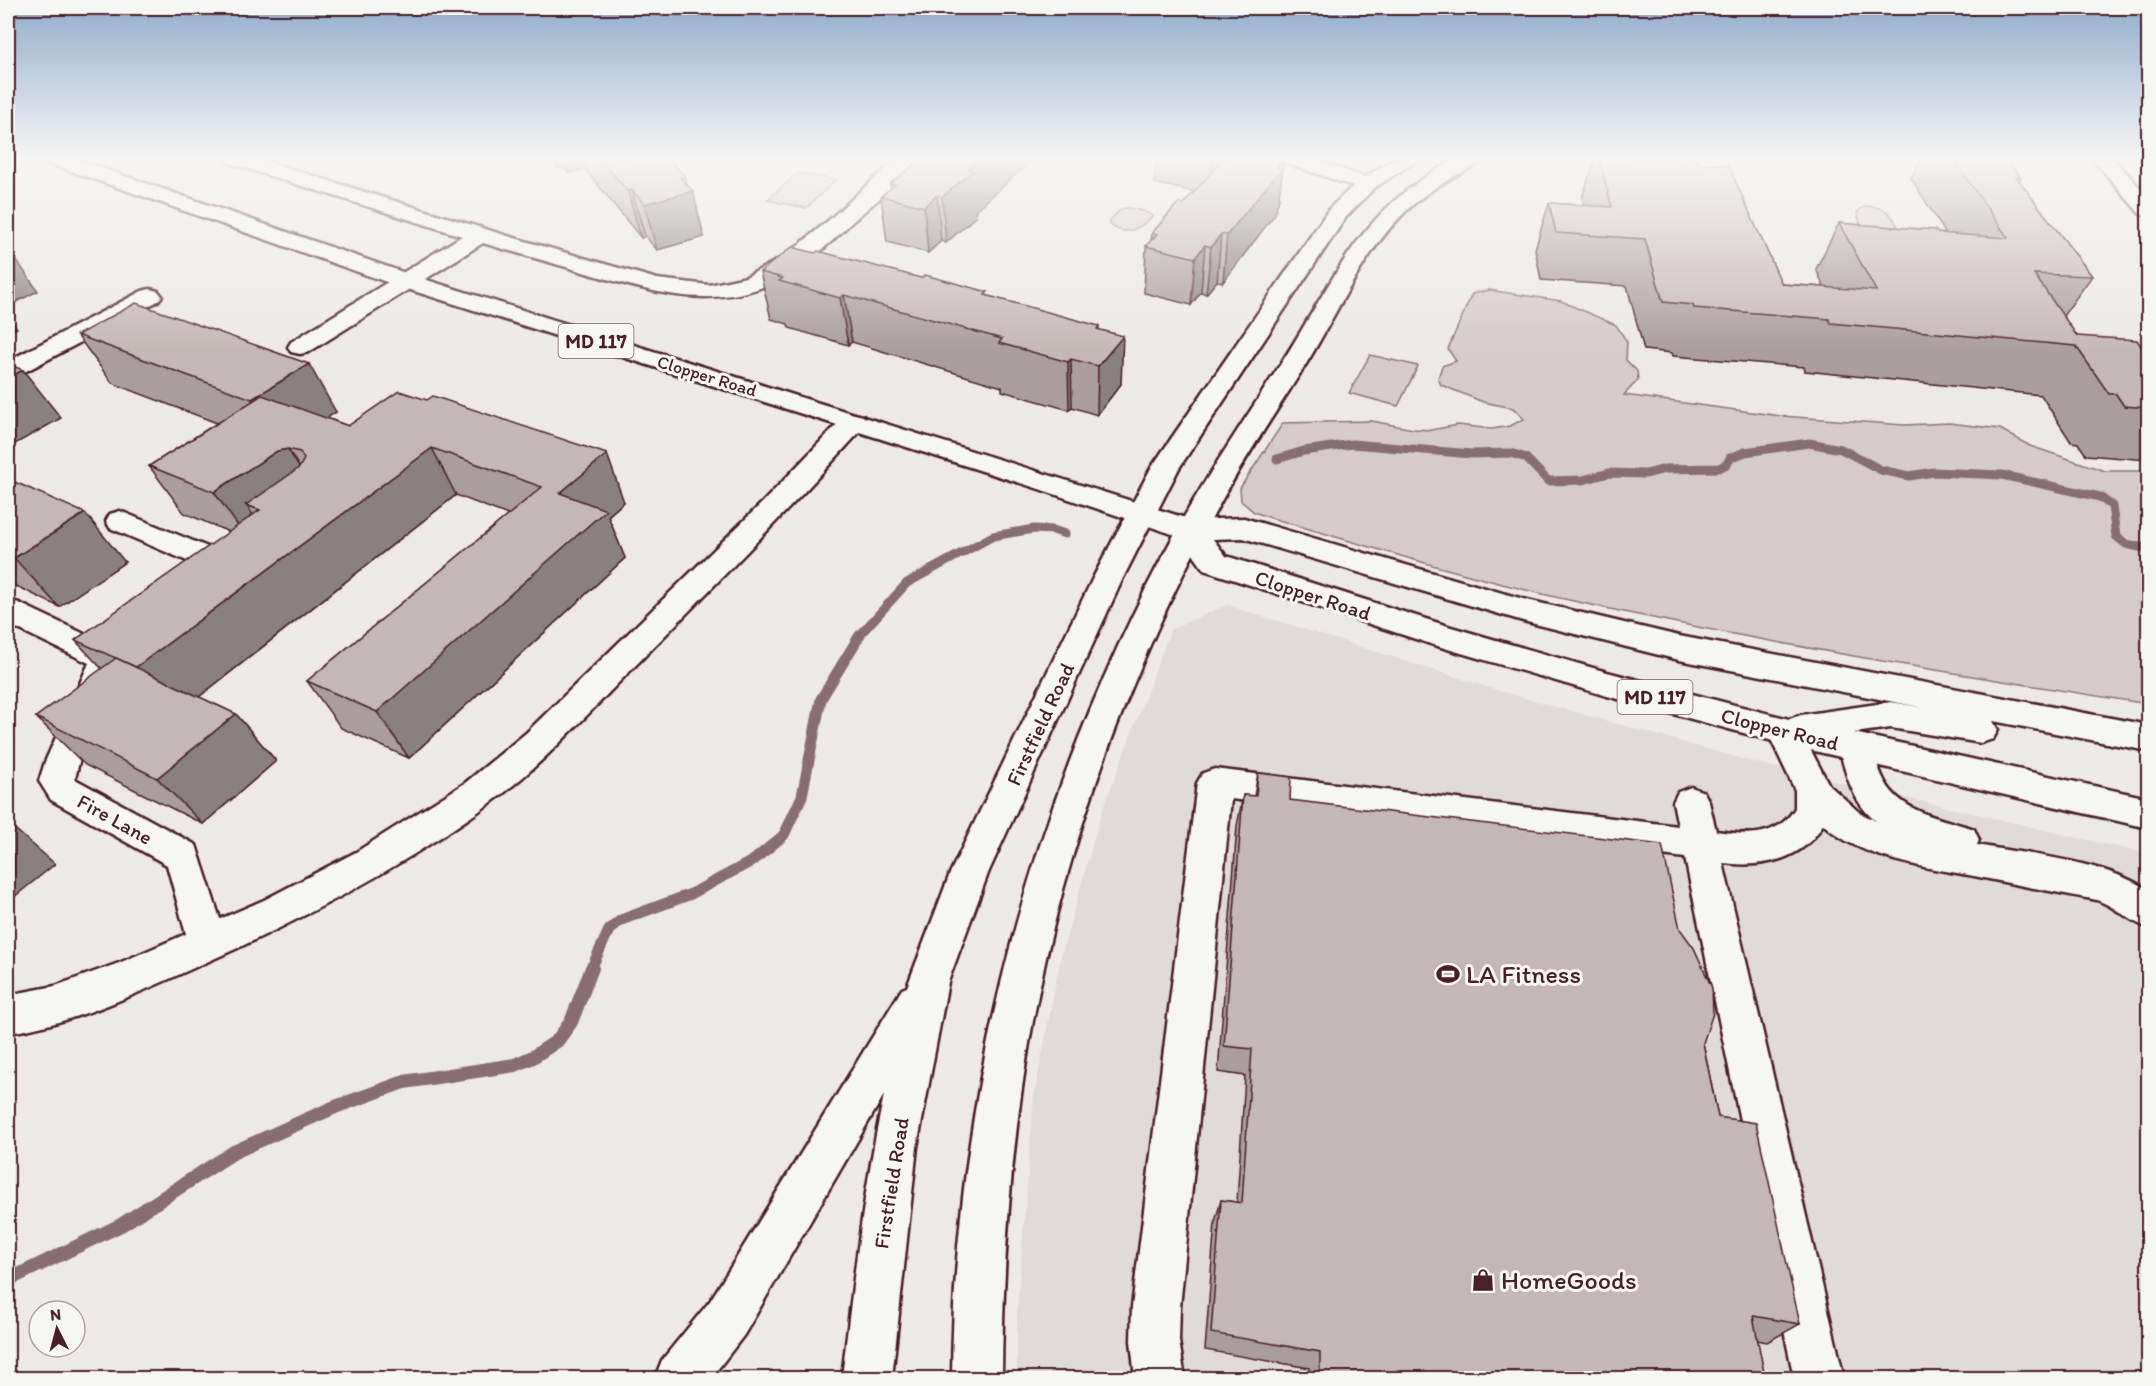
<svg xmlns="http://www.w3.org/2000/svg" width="2156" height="1386" font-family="Itim,sans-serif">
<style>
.built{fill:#e0dad8}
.green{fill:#d4cbca;stroke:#8f757a;stroke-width:1.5}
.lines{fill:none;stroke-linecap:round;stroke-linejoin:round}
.stream-far2{stroke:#886e73;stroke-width:9}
.stream-far1{stroke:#886e73;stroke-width:11}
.stream{stroke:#886e73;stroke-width:14}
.minor-casing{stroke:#4a1f2b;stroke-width:5}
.major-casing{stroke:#4a1f2b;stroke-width:5}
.minor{fill:#f6f6f2;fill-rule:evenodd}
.major{fill:#f6f6f2;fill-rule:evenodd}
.wall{fill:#a99d9d;stroke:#4a1f2b;stroke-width:1.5}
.shaded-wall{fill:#898080;stroke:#4a1f2b;stroke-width:1.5}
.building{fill:#c4b7b7;stroke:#4a1f2b;stroke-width:1.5}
.labels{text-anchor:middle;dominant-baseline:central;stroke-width:6;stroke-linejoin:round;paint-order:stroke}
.far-street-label{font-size:18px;fill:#4a1f2b;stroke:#f6f6f2}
.shield{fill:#f6f6f2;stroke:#7e6067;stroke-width:1.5}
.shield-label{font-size:20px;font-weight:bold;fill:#4a1f2b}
.street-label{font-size:21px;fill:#4a1f2b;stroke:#f6f6f2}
.near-poi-label{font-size:26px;fill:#4a1f2b;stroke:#f6f6f2;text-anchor:start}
</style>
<rect width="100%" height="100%" fill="#ece9e6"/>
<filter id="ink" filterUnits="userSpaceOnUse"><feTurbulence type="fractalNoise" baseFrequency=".0167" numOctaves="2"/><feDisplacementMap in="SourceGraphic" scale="12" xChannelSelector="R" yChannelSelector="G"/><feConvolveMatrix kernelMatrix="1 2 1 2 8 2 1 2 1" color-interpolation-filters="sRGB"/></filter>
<g filter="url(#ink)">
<!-- built -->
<polygon class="built" points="1227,605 1503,692 1764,765 2148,854 2148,1378 1017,1378 1017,1313 1034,1097 1061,956 1101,814 1171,629"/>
<!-- green -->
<g class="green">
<polygon points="798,173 836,180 806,208 767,200"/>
<path d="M 1865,206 C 1884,206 1893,213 1899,230 L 1861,227 L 1857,212 Z"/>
<path d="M 1128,208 L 1144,211 L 1153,216 C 1140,229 1123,239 1108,222 L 1121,209 Z"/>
<path d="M 1489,290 L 1561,301 L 1616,325 L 1627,342 L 1626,360 L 1637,371 L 1638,380 L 1624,395 L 1781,416 L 1904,425 L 1949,423 L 2000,429 L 2030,446 L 2105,471 L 2148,471 L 2148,704 C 1949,673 1749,641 1551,596 C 1456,574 1362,544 1268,517 L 1254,512 L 1241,501 L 1240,488 L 1283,423 L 1372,421 L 1413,429 L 1431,430 L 1458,425 L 1492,429 L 1510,426 L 1524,419 L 1513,408 L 1483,402 L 1441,385 L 1438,378 L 1442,366 L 1456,361 L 1448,349 L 1472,294 Z"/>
<polygon points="1370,355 1418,366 1398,406 1349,393"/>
</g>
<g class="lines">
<!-- stream-far2 -->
<g class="stream-far2">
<polyline points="1277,459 1304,451 1352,444 1472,454 1511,453 1526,458 1548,481 1583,480 1609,473 1646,474 1665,469 1719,468 1727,464 1730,458 1745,452 1809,443 1841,449 1881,470 1909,476 1934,472 2002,475 2100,497 2112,506 2116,536 2126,544 2148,549"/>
<polyline points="858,637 907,583 993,536 1034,529 1053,530 1065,534"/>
</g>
<!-- stream-far1 -->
<polyline class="stream-far1" points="591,969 609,930 621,920 691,894 754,860 784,835 802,796 821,699 860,635"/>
<!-- stream -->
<polyline class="stream" points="8,1280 121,1225 234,1152 335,1107 404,1082 515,1065 533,1057 557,1041 571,1022 592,968"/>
<!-- minor casing -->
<g class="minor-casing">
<g id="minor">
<path d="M 226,159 L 258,159 L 511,237 L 657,279 L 709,285 L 746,277 L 787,255 L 829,220 L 896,159 L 918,159 C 904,180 871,205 852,222 C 826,247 796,276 760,288 C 699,309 643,289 583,272 C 550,262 516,253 483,243 L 309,352 L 300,354 L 291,352 L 288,347 L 291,342 L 462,236 L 229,163 Z"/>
<path d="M 1282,159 L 1313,159 L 1365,177 L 1394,159 L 1419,159 L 1374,188 L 1346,217 L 1179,468 L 1123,578 L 989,871 L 948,982 L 917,1147 L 892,1378 L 842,1378 C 853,1283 864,1188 884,1095 L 744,1335 L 711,1378 L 655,1378 L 662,1360 L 710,1301 L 902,989 L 907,987 L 951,871 L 1093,578 L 1151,468 L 1330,208 L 1353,186 L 1285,163 Z"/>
<path d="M 1456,159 L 1483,159 L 1480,163 C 1458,174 1435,186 1416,202 C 1364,246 1339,312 1303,369 C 1274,415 1244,459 1218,507 C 1131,666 1066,843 1033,1021 C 1011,1139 1003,1258 1002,1378 L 952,1378 C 954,1081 1036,784 1180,524 C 1210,470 1245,420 1278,368 C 1335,281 1357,210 1456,159 Z"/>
<polygon points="150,289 158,291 162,296 158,301 17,376 8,378 8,361 142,291"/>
<path d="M 854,414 L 863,416 L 867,422 L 863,428 C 789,510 711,589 633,668 C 587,714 542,766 489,804 C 402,867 307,917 209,961 C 144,990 78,1023 8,1033 L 8,995 L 55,986 L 119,963 L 186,934 L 167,865 L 51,800 L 39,781 L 45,762 L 89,663 L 8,624 L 8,600 L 19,603 L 118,650 L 123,658 L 79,762 L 75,779 L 196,845 L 220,919 L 264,900 L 356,852 L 465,783 L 526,733 L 763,502 L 845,416 Z"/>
<polygon points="120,511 244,562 248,569 244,576 233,579 222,576 110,528 106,521 110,514"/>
<path d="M 1784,718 L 1796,722 L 1829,785 L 1860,813 L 1876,821 C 1853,803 1846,775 1839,748 L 1844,738 L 1856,735 L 1868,738 C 1875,752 1877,769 1885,782 C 1903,814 1942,818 1974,829 L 1979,840 L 1977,845 C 2030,855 2104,861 2148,890 L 2148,928 C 2129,921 2116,907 2097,900 C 2058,893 2018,885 1979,877 C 1930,868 1861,860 1823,824 C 1803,861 1761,868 1723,863 L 1844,1378 L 1794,1378 L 1685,858 L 1231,799 L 1180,1307 L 1179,1341 L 1185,1378 L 1135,1378 L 1131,1341 L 1132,1307 L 1197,783 L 1203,773 L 1215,769 L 1678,826 L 1673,802 L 1678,792 L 1691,787 L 1704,792 L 1709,802 L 1716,831 C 1746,835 1777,839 1795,808 L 1795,790 L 1767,731 L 1772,722 Z"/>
</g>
</g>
<!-- major casing -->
<g class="major-casing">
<g id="major">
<path d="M 45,159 L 76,159 L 414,276 L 1192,520 L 1244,518 L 1523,599 L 1679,636 L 2148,725 L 2148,751 L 1993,721 L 1998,730 L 1993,739 L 1981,743 L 1891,728 L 1854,733 L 2148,798 L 2148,828 L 1784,744 L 1607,696 L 1434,645 L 1204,570 L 1181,537 L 1036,488 L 398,286 L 48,163 ZM 1243,538 L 1523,621 L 1679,660 L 1925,708 L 1891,702 L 1801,715 L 1789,719 L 1607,672 L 1451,627 L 1226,556 L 1213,539 Z"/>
<polygon points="2093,159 2114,159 2148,197 2148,215 2140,214"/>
</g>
</g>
<!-- minor -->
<use href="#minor" class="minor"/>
<!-- major -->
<use href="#major" class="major"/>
</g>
<!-- wall -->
<g class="wall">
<polygon points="551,159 669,159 687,186 704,237 657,250 645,236 641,238 585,169 569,173 563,167 558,168"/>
<polygon points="921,159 1033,159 975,211 976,216 946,243 941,241 928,253 887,242 881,196 891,189 890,184"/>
<polygon points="1156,159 1284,159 1278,203 1277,205 1275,214 1223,282 1217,281 1206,294 1201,292 1191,305 1144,293 1146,246 1151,241 1152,233 1183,204 1194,192 1154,183"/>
<polygon points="1595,159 1697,159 1698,163 1782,284 1824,287 1816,269 1839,223 1946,234 1911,178 1921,159 2007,159 2021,178 2019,181 2092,276 2063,316 2077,336 2148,356 2148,460 2086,455 2078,443 2071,442 2041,395 1805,371 1804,367 1673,356 1672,353 1644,350 1627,286 1541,280 1535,249 1549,203 1584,205 1582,198"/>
<polygon points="760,272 988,296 1099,330 1121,384 1097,415 1072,407 1069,410 1002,391 1002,387 852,342 848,345 789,328 788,324 771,319"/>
<polygon points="77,335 336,412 327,418 348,426 399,391 624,502 608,516 625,558 409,758 341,728 307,681 508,515 456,495 199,697 236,714 276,761 203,824 85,765 36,717 102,669 75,640 229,532 184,513 149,466 217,423 112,383"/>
<polygon points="8,479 125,562 59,607 8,582"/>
<polygon points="1258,773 1290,800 1703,1043 1718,1117 1800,1324 1767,1342 1757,1340 1765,1378 1309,1378 1309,1368 1205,1350 1215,1222 1221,1200 1237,1202 1245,1076 1218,1072 1237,826 1243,795 1254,796"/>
</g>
<!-- shaded-wall -->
<g class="shaded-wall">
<polygon points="555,159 561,159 563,167 558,168"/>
<polygon points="564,159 582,159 585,169 569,173"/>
<polygon points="980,159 1033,159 975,211 976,216 946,243 942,197 968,169"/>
<polygon points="1213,159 1232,159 1210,195"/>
<polygon points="1283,159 1284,159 1278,203 1277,205 1275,214 1223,282 1227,235"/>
<polygon points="685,176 689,192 693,191 704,237 657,250 644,204 680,178"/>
<polygon points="632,190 645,236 641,238 628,192"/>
<polygon points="937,195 941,241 928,253 924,207"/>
<polygon points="1221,234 1217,281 1206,294 1211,247"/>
<polygon points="1205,245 1201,292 1191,305 1195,258"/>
<polygon points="8,248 38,291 8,306"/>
<polygon points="844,295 852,342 848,345 840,298"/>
<polygon points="8,314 17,328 8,333"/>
<polygon points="1099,326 1099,365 1123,336 1121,384 1097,415 1098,366 1097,329"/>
<polygon points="1071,359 1072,407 1069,410 1068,362"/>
<polygon points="309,364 336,412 282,448 252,399"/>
<polygon points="23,370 61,418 8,448 8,378"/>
<polygon points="432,448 456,495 177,714 135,668"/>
<polygon points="288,449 317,497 260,510 246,505 263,529 248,540 214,492 277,451"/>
<polygon points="607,454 624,502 608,516 625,558 409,758 377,712 560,493"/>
<polygon points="85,513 125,562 59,607 14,558"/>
<polygon points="236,714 276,761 203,824 157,778"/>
<polygon points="8,823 55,864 8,902"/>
</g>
<!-- building -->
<g class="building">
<polygon points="600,159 669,159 685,176 680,178 693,191 644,204 632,190 628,192"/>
<polygon points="921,159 980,159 968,169 973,171 942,197 937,195 924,207 881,196 895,185 890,184"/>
<polygon points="1224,159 1283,159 1276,168 1281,169 1227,235 1221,234 1211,247 1205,245 1195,258 1146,246 1157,234 1152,233 1178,203 1183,204"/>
<polygon points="1599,159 1697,159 1698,163 1728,165 1782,284 1876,291 1839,223 1935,230 1938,233 2008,238 1953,159 2007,159 2021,178 2016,177 2092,276 2034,274 2077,336 2137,340 2148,356 2148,408 2124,406 2116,394 2109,394 2076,346 1831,323 1829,319 1694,308 1693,305 1663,302 1645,239 1556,233 1549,203 1612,207"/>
<polygon points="792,247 815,253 818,251 921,278 925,275 988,292 985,295 1099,326 1097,329 1123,336 1098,366 1071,359 1068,362 999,343 1002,339 844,295 840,298 779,281 783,278 760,272"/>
<polygon points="136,303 309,364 252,399 77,335"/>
<polygon points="8,364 23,370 8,378"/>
<polygon points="399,391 427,400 433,396 607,454 560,493 606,510 377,712 307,681 542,487 432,448 136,667 75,640 260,510 246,505 299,468 304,459 300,452 288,449 277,451 214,492 149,466 262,395 348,426"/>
<polygon points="8,479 85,513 14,558 8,554"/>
<polygon points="116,658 236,714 157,778 36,717"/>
<polygon points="1258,773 1291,777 1290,800 1662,845 1680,929 1694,948 1712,988 1713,1013 1703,1043 1718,1117 1756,1123 1800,1324 1753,1316 1765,1378 1320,1378 1320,1352 1211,1333 1221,1200 1242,1203 1252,1049 1224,1046 1243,795 1256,796"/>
</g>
</g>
<!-- sky -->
<linearGradient id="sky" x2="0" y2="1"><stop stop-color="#92adcc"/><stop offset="0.45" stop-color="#f6f5f4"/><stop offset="1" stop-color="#f6f5f4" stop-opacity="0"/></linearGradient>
<rect width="2156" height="353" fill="url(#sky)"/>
<!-- icons -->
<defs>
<g id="stadium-bare" transform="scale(1.8)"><path d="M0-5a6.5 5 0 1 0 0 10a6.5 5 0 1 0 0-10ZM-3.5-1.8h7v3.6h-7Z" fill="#4a1f2b" stroke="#f6f6f2" stroke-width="2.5" paint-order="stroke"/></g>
<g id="shop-bare" transform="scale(1.8)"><path d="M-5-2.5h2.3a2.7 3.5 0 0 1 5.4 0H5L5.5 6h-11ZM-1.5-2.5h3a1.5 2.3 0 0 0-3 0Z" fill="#4a1f2b" stroke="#f6f6f2" stroke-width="2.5" paint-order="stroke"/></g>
</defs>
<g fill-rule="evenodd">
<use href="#stadium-bare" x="1448" y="974"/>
<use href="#shop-bare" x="1483" y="1280"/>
</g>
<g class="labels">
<!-- far-street labels -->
<g class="far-street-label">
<text transform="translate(707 376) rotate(17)">Clopper Road</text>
</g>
<!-- shield labels -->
<g class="shield">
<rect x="558.5" y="324" width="75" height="34" rx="4.5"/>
<rect x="1617.5" y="680" width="75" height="34" rx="4.5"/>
</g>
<g class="shield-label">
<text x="596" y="341">MD 117</text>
<text x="1655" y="697">MD 117</text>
</g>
<!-- street labels -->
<g class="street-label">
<text transform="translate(1313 595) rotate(18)">Clopper Road</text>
<text transform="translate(1040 724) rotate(-65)">Firstfield Road</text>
<text transform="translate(1780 729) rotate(14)">Clopper Road</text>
<text transform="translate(115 819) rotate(29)">Fire Lane</text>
<text transform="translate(891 1183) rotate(-81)">Firstfield Road</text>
</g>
<!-- near-poi labels -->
<g class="near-poi-label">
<text x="1466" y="974">LA Fitness</text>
<text x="1501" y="1280">HomeGoods</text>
</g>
</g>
<!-- margin -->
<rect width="2156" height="1386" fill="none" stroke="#f6f6f2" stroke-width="30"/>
<rect x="15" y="15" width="2126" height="1356" fill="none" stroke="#4a1f2b" stroke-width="2" filter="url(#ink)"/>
<!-- north arrow -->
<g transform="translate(57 1329) rotate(354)"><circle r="28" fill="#f6f6f2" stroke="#b1a0a2" stroke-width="1.5"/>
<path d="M0-4.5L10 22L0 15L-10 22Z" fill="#4a1f2b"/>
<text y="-9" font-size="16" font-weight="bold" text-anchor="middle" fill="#4a1f2b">N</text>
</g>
</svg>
